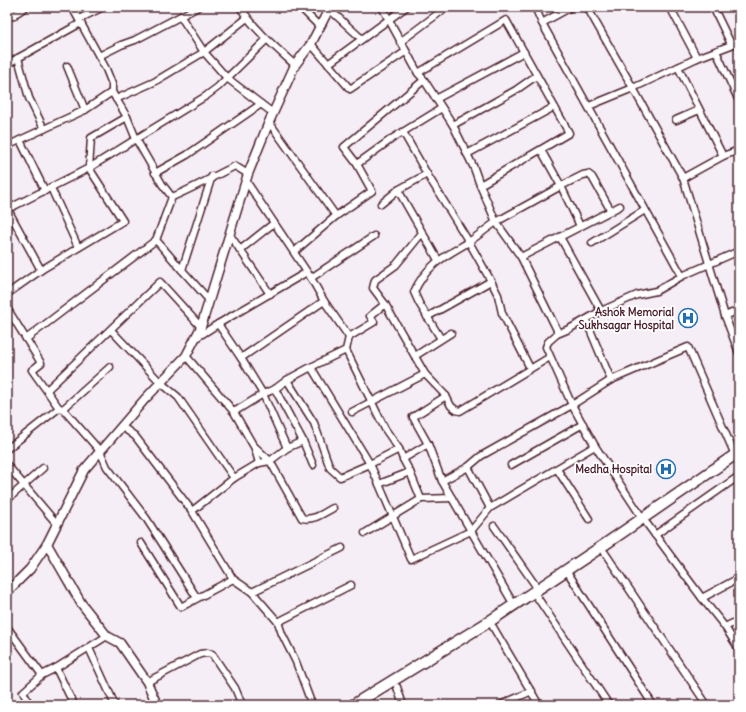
<svg xmlns="http://www.w3.org/2000/svg" width="746" height="712" font-family="Delius,sans-serif">
<style>
.lines{fill:none;stroke-linecap:round;stroke-linejoin:round}
.minor-casing{stroke:#4a1f2b;stroke-width:9}
.tertiary-casing{stroke:#4a1f2b;stroke-width:11}
.primary-casing{stroke:#4a1f2b;stroke-width:13}
.minor{stroke:#fff;stroke-width:6}
.tertiary{stroke:#fff;stroke-width:8}
.primary{stroke:#fff;stroke-width:10}
.labels{text-anchor:middle;dominant-baseline:central;stroke-width:3.5;stroke-linejoin:round;paint-order:stroke}
.poi-label{font-size:11px;font-weight:bold;fill:#4a1f2b;stroke:#fff;text-anchor:end}
</style>
<rect width="100%" height="100%" fill="#f6eef6"/>
<filter id="ink" filterUnits="userSpaceOnUse"><feTurbulence type="fractalNoise" baseFrequency=".025" numOctaves="2"/><feDisplacementMap in="SourceGraphic" scale="8" xChannelSelector="R" yChannelSelector="G"/><feConvolveMatrix kernelMatrix="1 2 1 2 8 2 1 2 1" color-interpolation-filters="sRGB"/></filter>
<g filter="url(#ink)">
<g class="lines">
<!-- minor casing -->
<g class="minor-casing">
<g id="minor">
<polyline points="9,7 14,16"/>
<path d="M 240,7 C 255,30 275,47 295,65"/>
<polyline points="300,7 320,27"/>
<polyline points="382,7 418,73 424,80 453,125 474,168 480,185 496,222 521,257 557,330 557,334 548,342 546,347 572,405 595,446 643,519"/>
<polyline points="535,7 542,23 682,276 739,251"/>
<polyline points="587,7 633,88 678,67 723,156"/>
<polyline points="670,7 697,58"/>
<polyline points="713,7 731,44"/>
<polyline points="329,9 362,39"/>
<polyline points="247,18 204,52 227,78 261,104"/>
<polyline points="7,19 26,7"/>
<polyline points="79,19 103,7"/>
<polyline points="542,23 571,7"/>
<polyline points="400,42 447,7"/>
<polyline points="311,44 350,89 405,52"/>
<polyline points="716,51 739,101"/>
<polyline points="99,56 121,45 135,40 198,7"/>
<polyline points="18,58 29,98 44,129"/>
<polyline points="9,63 81,23"/>
<polyline points="328,64 406,7"/>
<polyline points="678,67 697,58 739,42"/>
<polyline points="418,73 506,20 569,133 480,185"/>
<polyline points="116,99 154,82 204,52 181,17"/>
<polyline points="436,99 524,52"/>
<polyline points="589,106 633,88 683,178 725,316 739,353"/>
<polyline points="85,110 112,92"/>
<polyline points="676,120 699,110"/>
<polyline points="269,122 336,216"/>
<polyline points="453,125 516,90 536,76"/>
<path d="M 403,132 L 427,174 L 469,242 C 445,256 426,265 414,292 L 419,303 L 441,339"/>
<polyline points="20,140 45,191"/>
<polyline points="7,146 85,110 67,66"/>
<polyline points="467,154 554,107"/>
<polyline points="357,164 393,138 442,108"/>
<polyline points="155,173 187,155 261,104 273,113"/>
<polyline points="683,178 723,156 739,150"/>
<polyline points="246,181 311,278 374,236"/>
<polyline points="51,188 78,247"/>
<polyline points="398,190 438,260"/>
<polyline points="172,197 162,184 136,139 206,96 218,87 266,40"/>
<polyline points="381,204 398,190 427,174"/>
<polyline points="7,208 41,270"/>
<polyline points="8,209 89,168 136,139 127,117"/>
<polyline points="580,226 561,186 583,175 588,174 592,177 611,211"/>
<polyline points="230,235 270,294"/>
<polyline points="560,237 601,311"/>
<polyline points="156,240 182,270"/>
<polyline points="592,243 645,210"/>
<polyline points="240,250 274,223"/>
<polyline points="294,252 336,216 372,191 357,164 344,147 424,80"/>
<polyline points="521,257 620,206"/>
<polyline points="311,278 324,301"/>
<polyline points="7,294 41,270 123,221 89,168 91,138 127,117 112,92 112,84 106,69 72,7"/>
<polyline points="209,300 182,270 212,176"/>
<polyline points="385,304 373,288 375,280 396,265 422,233"/>
<polyline points="7,308 41,363 32,370 59,408"/>
<polyline points="725,316 739,310"/>
<polyline points="427,317 491,281"/>
<polyline points="586,320 611,380"/>
<polyline points="218,324 241,358"/>
<polyline points="111,330 160,382 178,397 234,478"/>
<polyline points="557,334 569,329 601,311 637,295 656,291 682,276"/>
<polyline points="349,337 346,350 385,429 399,449 403,459"/>
<polyline points="196,338 218,324 307,272"/>
<path d="M 26,339 L 156,240 L 172,197 C 194,188 214,176 235,166 L 248,174"/>
<path d="M 186,356 L 234,412 L 253,445 L 270,461 L 302,518 C 314,521 323,513 333,508"/>
<polyline points="415,356 451,333"/>
<polyline points="311,367 346,350"/>
<polyline points="530,368 502,313 498,295 491,281 469,242 496,222 561,186 541,150"/>
<polyline points="287,380 314,423 330,468 340,477 370,464 399,449"/>
<polyline points="275,389 303,441 313,465"/>
<polyline points="47,390 160,282 201,327"/>
<polyline points="446,396 413,417 428,444 442,481 514,605"/>
<polyline points="63,409 110,367"/>
<polyline points="234,412 263,394 275,389 287,380 311,367 370,464 379,484"/>
<polyline points="352,412 425,374"/>
<polyline points="121,426 135,436 192,511"/>
<polyline points="428,444 403,459 410,472 379,484 411,559 471,531 490,508"/>
<polyline points="254,446 259,463"/>
<polyline points="287,448 263,394 241,358 324,301 349,337 374,322 370,316 385,304 425,374 446,396 451,406 456,410 460,411 550,357"/>
<polyline points="7,449 59,408 63,409 100,451 107,467 146,518 197,598"/>
<polyline points="7,465 57,524"/>
<polyline points="511,465 583,424"/>
<polyline points="468,467 481,456 572,405 611,380 688,347 735,455"/>
<polyline points="557,469 589,519"/>
<polyline points="410,472 421,499"/>
<polyline points="442,481 468,467 490,508 595,446"/>
<polyline points="7,500 43,468"/>
<polyline points="647,524 702,598 725,627 739,649"/>
<polyline points="494,526 538,589"/>
<polyline points="365,533 421,499 452,498"/>
<polyline points="655,535 739,476"/>
<polyline points="141,543 181,607 233,579 192,511 234,478 259,463 270,461 287,448 303,441"/>
<polyline points="605,553 707,705"/>
<polyline points="570,576 653,705"/>
<polyline points="233,579 252,592 278,622 282,634 296,662 312,705"/>
<polyline points="252,592 342,548"/>
<polyline points="537,597 609,705"/>
<polyline points="702,598 739,578"/>
<polyline points="278,622 351,585"/>
<polyline points="7,627 42,675"/>
<polyline points="493,627 539,705"/>
<polyline points="725,627 739,620"/>
<polyline points="89,648 115,705"/>
<polyline points="56,668 74,705"/>
<polyline points="147,682 200,654 207,653 212,654 235,688 242,705"/>
<polyline points="397,687 403,705"/>
<polyline points="30,705 23,692 42,675 56,668 107,636"/>
<polyline points="500,705 532,691"/>
</g>
</g>
<!-- tertiary casing -->
<g class="tertiary-casing">
<g id="tertiary">
<polyline points="47,544 81,603 107,636 120,643 147,682 157,705"/>
<polyline points="7,592 30,569 47,544 84,470 145,399 186,356 201,327 248,174 269,122 295,65 311,44 330,7"/>
</g>
</g>
<!-- primary casing -->
<g class="primary-casing">
<polyline id="primary" points="353,705 490,621 601,547 739,452"/>
</g>
<!-- minor -->
<use href="#minor" class="minor"/>
<!-- tertiary -->
<use href="#tertiary" class="tertiary"/>
<!-- primary -->
<use href="#primary" class="primary"/>
</g>
</g>
<!-- icons -->
<defs>
<g id="hospital-ring" transform="scale(1)"><circle r="9.5" fill="#fff" stroke="#1f6fb2" stroke-width="1.5"/><path d="M-5-5h3v3.5h4V-5h3V5h-3V1.5h-4V5h-3Z" fill="#1f6fb2"/></g>
</defs>
<g fill-rule="evenodd">
<use href="#hospital-ring" x="688" y="318"/>
<use href="#hospital-ring" x="666" y="469"/>
</g>
<g class="labels">
<!-- poi labels -->
<g class="poi-label">
<text x="674" y="312">Ashok Memorial<tspan x="674" dy="13">Sukhsagar Hospital</tspan></text>
<text x="652" y="469">Medha Hospital</text>
</g>
</g>
<!-- margin -->
<rect width="746" height="712" fill="none" stroke="#fff" stroke-width="24"/>
<rect x="12" y="12" width="722" height="688" fill="none" stroke="#4a1f2b" stroke-width="1.5" filter="url(#ink)"/>
</svg>
